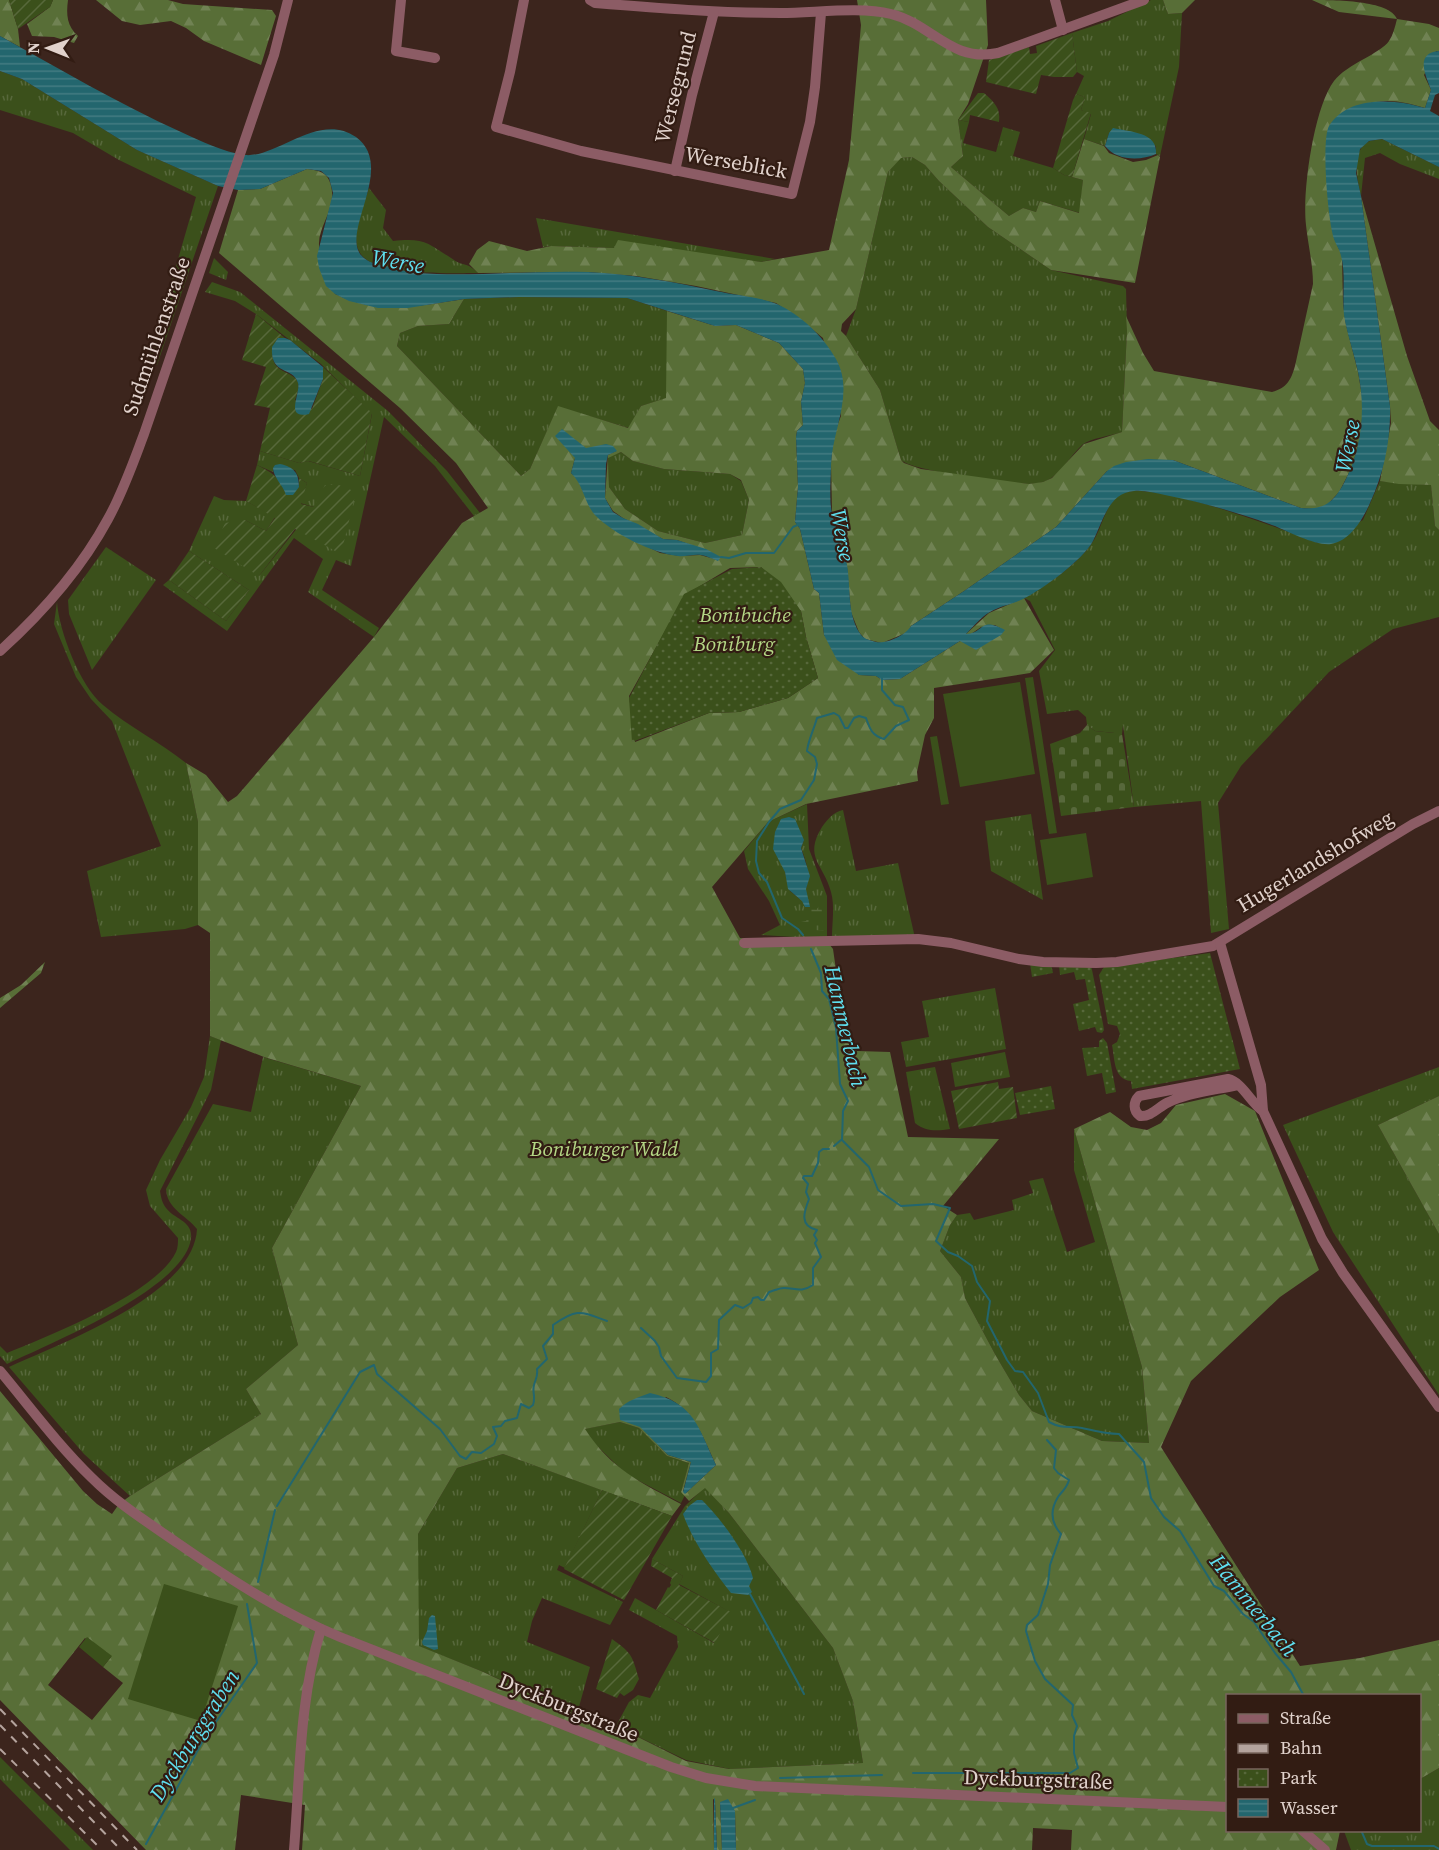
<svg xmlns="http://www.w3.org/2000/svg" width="1439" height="1850" font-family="'Source Serif 4',serif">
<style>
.grass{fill:url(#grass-tufts);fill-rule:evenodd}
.forest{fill:url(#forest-firs);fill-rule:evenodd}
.wetland{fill:url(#wetland-marsh)}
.cemetery{fill:url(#cemetery-stones)}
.park{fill:url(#park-dots)}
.garden{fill:url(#garden-furrows)}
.pitch{fill:#3b501b}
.water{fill:url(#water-rules)}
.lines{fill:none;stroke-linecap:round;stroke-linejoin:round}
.stream{stroke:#23666e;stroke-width:2}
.minor{stroke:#8c5c65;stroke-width:10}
.rail{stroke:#b4a39d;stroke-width:2;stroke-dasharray:8 8;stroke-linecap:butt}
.labels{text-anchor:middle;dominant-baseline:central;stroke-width:4.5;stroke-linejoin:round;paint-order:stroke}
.street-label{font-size:21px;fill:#e1d2cc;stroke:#321c13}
.park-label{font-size:21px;font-style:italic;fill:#b4d785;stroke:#321c13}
.water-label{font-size:22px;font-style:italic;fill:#5fdfef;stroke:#321c13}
</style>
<defs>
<pattern id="grass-tufts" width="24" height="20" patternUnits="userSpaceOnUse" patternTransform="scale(1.5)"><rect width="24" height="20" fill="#3b501b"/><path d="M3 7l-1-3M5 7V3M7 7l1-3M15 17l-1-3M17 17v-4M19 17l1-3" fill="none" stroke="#57683b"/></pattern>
<pattern id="forest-firs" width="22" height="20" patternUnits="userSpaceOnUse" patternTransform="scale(1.5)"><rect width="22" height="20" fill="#586e37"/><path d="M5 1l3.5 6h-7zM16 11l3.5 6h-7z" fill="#708253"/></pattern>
<pattern id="wetland-marsh" width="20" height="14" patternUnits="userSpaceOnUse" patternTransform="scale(1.5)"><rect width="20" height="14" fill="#3b501b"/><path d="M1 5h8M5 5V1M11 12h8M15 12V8" fill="none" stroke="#57683b"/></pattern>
<pattern id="cemetery-stones" width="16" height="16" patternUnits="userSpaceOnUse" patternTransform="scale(1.5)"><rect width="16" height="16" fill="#3b501b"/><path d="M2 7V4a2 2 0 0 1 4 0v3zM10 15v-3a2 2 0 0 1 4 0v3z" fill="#57683b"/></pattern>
<pattern id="park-dots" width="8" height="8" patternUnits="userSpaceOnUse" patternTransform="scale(1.5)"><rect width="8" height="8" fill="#3b501b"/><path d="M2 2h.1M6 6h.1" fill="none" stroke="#57683b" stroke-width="1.8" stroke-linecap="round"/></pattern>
<pattern id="garden-furrows" width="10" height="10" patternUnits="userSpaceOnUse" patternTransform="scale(1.5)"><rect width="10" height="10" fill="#3b501b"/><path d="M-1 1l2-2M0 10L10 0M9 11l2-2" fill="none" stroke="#57683b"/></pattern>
<pattern id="water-rules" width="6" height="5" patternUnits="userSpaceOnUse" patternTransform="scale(1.5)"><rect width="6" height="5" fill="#23666e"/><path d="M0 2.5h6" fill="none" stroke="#437b82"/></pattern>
</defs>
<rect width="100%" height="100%" fill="#3c251d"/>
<!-- grass -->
<g class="grass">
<polygon points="1151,0 1163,0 1168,14 1182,13 1179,67 1160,156 1156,154 1156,146 1109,133 1105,146 1084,139 1091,114 1081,110 1085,97 1076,94 1084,76 1077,72 1072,33 1108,21"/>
<polygon points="0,71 22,79 137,150 218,186 157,365 145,364 155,339 196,197 119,160 73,133 0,110"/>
<polygon points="958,120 969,122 963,143 996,152 1003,127 1020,132 1013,156 1053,168 1064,175 1083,180 1080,213 1040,201 1036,212 1023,208 1009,216 951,167 963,156"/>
<path d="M 1382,139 L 1439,167 L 1439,179 L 1400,164 L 1380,153 L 1365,158 L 1361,196 C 1358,181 1350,152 1368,142 C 1371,140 1378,140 1382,139 Z"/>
<path d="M 912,157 L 925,165 L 939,181 L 988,227 L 1051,270 L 1123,286 L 1126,289 L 1127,331 L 1122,432 C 1110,436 1091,438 1082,445 C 1070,456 1061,474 1046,481 C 1041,483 1034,484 1028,484 C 1008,483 912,471 901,460 L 880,390 L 846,336 L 856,309 L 888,172 L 900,158 Z"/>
<path d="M 369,188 L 386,210 L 383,228 L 393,241 C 425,237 429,244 454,260 C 464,267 466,261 478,273 C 453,273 370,277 359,251 C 350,233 364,205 369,188 Z"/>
<polygon points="536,218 775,259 761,262 614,248 551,246 543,247"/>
<polygon points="214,258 228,272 226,280 209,273"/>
<polygon points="212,282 240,292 388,411 447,471 480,513 474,516 435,466 384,417 351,566 336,560 322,590 379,628 374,637 308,592 323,559 294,538 227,631 163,585 169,580 226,621 249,590 189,551 214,496 224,500 246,501 275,517 266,531 245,520 259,576 314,507 300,503 307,483 299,478 295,470 273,468 273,472 257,465 260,451 299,463 308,461 360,476 372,414 321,364 256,314 235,301 205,292"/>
<polygon points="519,297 627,298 667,311 667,398 641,406 629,428 558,407 530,469 521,476 397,346 400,333 418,326 449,324 464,299"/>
<polygon points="621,452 633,461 664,469 730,474 741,481 749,500 742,535 705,543 658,531 625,509 609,487 608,457"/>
<path d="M 1380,481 L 1431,485 L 1435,526 L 1439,530 L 1439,617 L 1393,629 L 1329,672 L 1241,766 L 1218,803 L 1229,929 L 1211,933 L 1201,801 L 1134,807 L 1123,725 L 1115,733 L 1095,731 L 1087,725 L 1086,717 L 1078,710 L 1047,714 L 1039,671 L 1055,650 L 1030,601 L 1024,598 C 1046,586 1078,564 1092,543 C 1102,529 1104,507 1119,495 C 1145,476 1286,531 1318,543 L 1363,520 Z"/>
<polygon points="106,547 156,580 92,670 69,614 68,600"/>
<path d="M 57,602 C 59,631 80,686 103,705 C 129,727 160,742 186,763 L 198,822 L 198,925 L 185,929 L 101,937 L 87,871 L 161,846 L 112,721 L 91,699 L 76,677 L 54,624 Z"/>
<path d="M 807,804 L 809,849 L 827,896 L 827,939 L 761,935 L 780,925 L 769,901 L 748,869 L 744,851 L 768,822 ZM 804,840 L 801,848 C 810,870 810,879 802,901 L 790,891 L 785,872 Z"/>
<path d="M 843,810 L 856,871 L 898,863 L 915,938 L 832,938 C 832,924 835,905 831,892 C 824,864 803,858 822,827 C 828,819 833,812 843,810 Z"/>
<polygon points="1031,814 1043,900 991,871 985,821"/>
<polygon points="995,988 1006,1049 906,1067 901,1042 929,1037 922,1001"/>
<path d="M 210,1036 L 221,1040 L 211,1090 L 160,1191 C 161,1197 162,1203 166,1208 C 174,1219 193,1221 191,1238 C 186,1288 49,1344 7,1364 L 0,1356 L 0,1346 L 7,1353 C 49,1336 157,1293 176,1252 C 178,1248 178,1242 178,1238 L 150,1206 L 146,1190 L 160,1160 L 191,1107 L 204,1077 Z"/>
<polygon points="1005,1052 1010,1077 955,1087 951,1063"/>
<path d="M 263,1057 L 361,1086 L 272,1248 L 298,1345 L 246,1389 L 261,1414 L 130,1496 L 84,1454 L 9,1367 C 61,1343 194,1295 197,1229 C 186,1215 167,1209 166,1189 L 213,1104 L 251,1112 Z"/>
<path d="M 935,1067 L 950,1129 C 937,1131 926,1132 915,1123 L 906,1072 Z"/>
<polygon points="1439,1067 1439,1096 1378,1125 1439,1234 1439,1395 1333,1232 1283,1125"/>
<polygon points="1074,1129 1142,1367 1149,1443 1102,1441 1032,1411 1019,1395 996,1356 965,1298 961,1277 940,1251 950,1225 957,1215 970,1213 974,1220 1014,1210 1012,1200 1033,1193 1029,1181 1043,1178 1067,1252 1095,1242 1074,1170"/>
<polygon points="620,1422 639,1428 667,1456 689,1463 681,1492 685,1495 681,1503 626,1474 593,1442 584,1429"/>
<polygon points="503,1454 602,1490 565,1568 559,1565 557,1570 623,1602 610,1625 542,1598 532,1621 527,1642 590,1667 577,1714 481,1671 418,1646 418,1534 457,1468"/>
<polygon points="705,1487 729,1513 833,1648 853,1701 863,1763 730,1769 686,1760 616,1726 629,1702 638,1695 650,1698 678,1647 677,1636 629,1610 635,1598 714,1643 730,1612 679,1584 683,1576 652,1559 685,1506"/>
<polygon points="0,1757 93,1850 70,1850 0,1779"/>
<polygon points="1439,1768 1439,1850 1351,1850 1344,1831 1420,1830 1420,1779"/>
</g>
<!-- forest -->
<g class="forest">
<polygon points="0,0 9,0 18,29 20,47 0,36"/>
<path d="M 53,0 L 68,0 C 66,15 67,26 78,36 L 74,43 L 54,37 L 32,36 L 27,24 L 50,7 Z"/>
<polygon points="96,0 168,0 183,4 272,10 276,16 261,65 204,41 186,28 171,21 140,25 122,21"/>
<path d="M 857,0 L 986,0 L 988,45 L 968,104 L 958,120 L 963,156 L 951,167 L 1009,216 L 1023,208 L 1036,212 L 1040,201 L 1079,213 L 1083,180 L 1072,177 L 1084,139 L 1104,146 L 1109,153 L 1133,162 L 1146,160 L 1158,155 L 1160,157 L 1135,283 L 1051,270 L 988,227 L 939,181 L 925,165 L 912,157 L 901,158 L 888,172 L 856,309 L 842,324 L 841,331 L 846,336 L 880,390 L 901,460 L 904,463 L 921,469 L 1029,484 L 1043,482 L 1052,478 L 1084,444 L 1122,432 L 1127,331 L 1126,316 L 1143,353 L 1154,371 L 1272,392 C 1287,388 1291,380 1295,366 L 1313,284 C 1313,264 1308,245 1306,225 C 1302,192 1314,107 1334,81 C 1347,64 1380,54 1389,41 C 1393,35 1395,27 1397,19 L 1339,12 L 1312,0 C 1333,0 1390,0 1397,19 L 1429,24 L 1439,28 L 1439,51 L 1436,51 L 1424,75 L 1431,90 L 1425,108 C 1404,102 1388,98 1367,104 L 1334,238 L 1342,256 L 1343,304 L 1346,325 L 1358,372 L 1363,402 L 1361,434 L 1352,467 L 1339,492 L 1327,505 L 1315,509 L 1301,508 L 1173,460 L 1107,471 L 1056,527 L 964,591 L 911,626 L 908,632 L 882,643 L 865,639 L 859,632 L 851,612 L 847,567 L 837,524 L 832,511 L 831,463 L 833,437 L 841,416 L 823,338 L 801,320 L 776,303 L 696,286 L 636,276 L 588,272 L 478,273 L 469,264 L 477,250 L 489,241 L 527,251 L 551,246 L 614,248 L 618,240 L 761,262 L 829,250 L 849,160 L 861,25 Z"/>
<polygon points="1163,0 1195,0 1182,13 1168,14"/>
<path d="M 307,169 C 320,171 328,172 331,186 C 337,208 318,226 319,245 C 320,257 331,282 335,294 C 377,315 420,306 464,299 L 449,324 L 418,326 L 400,333 L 397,346 L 521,476 L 530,469 L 558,406 L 628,428 L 641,406 L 666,398 L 667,311 L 715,326 L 736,325 L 779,343 L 803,369 L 805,383 L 801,402 L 803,425 L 797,431 L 796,437 L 798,487 L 795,522 L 800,529 L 814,589 L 819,593 L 824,635 L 859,675 L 876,676 L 882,680 L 900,679 L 960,641 L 1000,628 L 995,625 L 981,627 L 971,634 L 966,634 L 989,613 L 1024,598 L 1054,650 L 1030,673 L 934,688 L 934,718 L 925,735 L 917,772 L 918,781 L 806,804 L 768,822 L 712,887 L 740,938 L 829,944 L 833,949 L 844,1026 L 857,1051 L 890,1052 L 908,1137 L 999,1139 L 943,1206 L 957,1215 L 950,1225 L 940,1251 L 961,1277 L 965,1298 L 996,1356 L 1019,1395 L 1032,1411 L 1102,1441 L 1149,1443 L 1142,1367 L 1074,1129 L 1110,1112 L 1131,1127 L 1147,1130 L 1161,1123 L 1176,1105 L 1225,1094 L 1255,1111 L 1319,1270 L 1280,1297 L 1191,1381 L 1161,1447 L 1300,1666 L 1360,1658 L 1439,1640 L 1439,1768 L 1420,1779 L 1420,1696 L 1228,1696 L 1228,1830 L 1340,1831 L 1336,1850 L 1071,1850 L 1072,1830 L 1033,1828 L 1032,1850 L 736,1850 L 735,1811 L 720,1802 L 722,1850 L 717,1850 L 715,1800 L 713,1799 L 714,1850 L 302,1850 L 305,1805 L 241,1795 L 235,1850 L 146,1850 L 0,1700 L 0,1391 L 83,1491 L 97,1504 L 112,1514 L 119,1504 L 130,1496 L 261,1414 L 246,1389 L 298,1345 L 272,1248 L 361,1086 L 264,1057 L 210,1036 L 210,933 L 198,925 L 198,822 L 186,763 L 206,775 L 228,802 L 237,796 L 374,637 L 462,523 L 488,508 L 456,463 L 400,408 L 219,253 L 238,190 L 260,189 ZM 616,451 L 608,455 L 605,498 L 613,511 L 623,518 L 663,539 L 677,540 L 691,545 L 718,560 L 700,555 L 680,556 L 660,553 L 644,545 L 583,492 L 579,480 L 571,473 L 575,458 ZM 621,452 L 633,461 L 664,469 L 730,474 L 741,480 L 749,500 L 742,535 L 705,543 L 658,531 L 625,509 L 609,487 L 608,458 ZM 761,567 L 801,611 L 806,637 L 818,678 L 788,698 L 739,712 L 709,713 L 635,742 L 629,696 L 685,595 L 730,568 ZM 666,1397 C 695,1411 703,1437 716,1465 L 686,1493 L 683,1491 L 691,1462 L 668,1455 L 640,1426 ZM 620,1422 L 639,1428 L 667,1456 L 689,1463 L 681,1492 L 689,1501 L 705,1488 L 729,1513 L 833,1648 L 853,1701 L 863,1763 L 729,1769 L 686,1761 L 616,1726 L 611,1731 L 481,1671 L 419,1646 L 418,1534 L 457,1468 L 503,1454 L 672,1516 L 681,1504 C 640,1482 611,1469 585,1429 ZM 85,1638 L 111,1657 L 103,1667 L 123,1683 L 92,1720 L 48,1685 Z"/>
<polygon points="1361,196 1407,356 1430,421 1439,430 1439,530 1435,526 1431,485 1399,484 1380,481 1391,423 1390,406"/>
<polygon points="45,962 41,973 0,1008 0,998 21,985"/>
<polygon points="1439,1096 1439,1234 1378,1125"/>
</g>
<!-- wetland -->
<polygon class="wetland" points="799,893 808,894 816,910 821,904 824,931 808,929 801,922 806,921 808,917 802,901 795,895"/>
<!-- cemetery -->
<polygon class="cemetery" points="1116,724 1123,725 1122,734 1134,807 1061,816 1050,744 1080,733 1087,725 1095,731 1114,733"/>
<!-- park -->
<g class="park">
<polygon points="761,567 781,582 801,611 806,637 818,678 788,698 739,712 709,713 632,742 629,698 684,594 732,569"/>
<path d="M 1210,953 L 1240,1069 L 1132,1089 L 1131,1081 C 1113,1079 1115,1059 1112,1045 L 1117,1042 L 1120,1034 L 1117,1026 L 1108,1024 L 1099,975 L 1104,967 Z"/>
<polygon points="1030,963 1051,964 1053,973 1032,977"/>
<polygon points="1059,965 1091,965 1103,1024 1104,1030 1102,1033 1097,1032 1095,1027 1079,1031 1073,1004 1089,1000 1085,979 1076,980 1074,972 1060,975"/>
<polygon points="1103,1038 1107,1043 1116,1092 1106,1094 1102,1073 1087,1076 1082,1048 1099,1047 1099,1041"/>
<polygon points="1051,1086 1055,1109 1020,1115 1015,1093"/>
</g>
<!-- garden -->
<g class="garden">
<polygon points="9,0 53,0 50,7 18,29"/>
<polygon points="1072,33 1077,72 1073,77 1054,77 1041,75 1036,94 986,82 989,60 1029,47 1030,54 1037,53 1036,46"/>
<path d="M 978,93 L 984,93 C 994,102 1001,108 999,122 L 970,115 L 969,122 L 958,120 Z"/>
<polygon points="1076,94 1085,97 1081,110 1091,113 1072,177 1064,175 1053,168 1073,100"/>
<path d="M 256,314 L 285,338 L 278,338 C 271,349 269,364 283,371 C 299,379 302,381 295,400 L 312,409 L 323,379 L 323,367 L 372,413 L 360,476 L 309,461 L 299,463 L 260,451 L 270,408 L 254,405 L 266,367 L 242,360 Z"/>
<path d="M 257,465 C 269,471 281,477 285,492 L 299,487 L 299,478 L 307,483 L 301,504 L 314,507 L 325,485 L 339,485 L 356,492 L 341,554 L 295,529 L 259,576 L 214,548 L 225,523 L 245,520 L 266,531 L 275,518 L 246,501 Z"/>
<polygon points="189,551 249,590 226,621 169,580"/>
<polygon points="998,1082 999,1089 1013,1087 1017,1118 959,1129 951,1091"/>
<polygon points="602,1490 672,1516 624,1600 564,1569"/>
<polygon points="652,1559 683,1576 679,1585 731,1612 715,1643 656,1610 668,1587 669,1588 671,1585 670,1583 672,1578 651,1566"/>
<path d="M 612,1639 C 633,1654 632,1656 639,1679 L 633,1690 L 624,1696 L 620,1693 L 617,1698 L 596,1689 Z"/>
</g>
<!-- pitch -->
<g class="pitch">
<polygon points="1033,677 1057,833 1049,834 1025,678"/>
<polygon points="1020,682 1035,774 960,787 943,694"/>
<polygon points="937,736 949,804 941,805 930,737"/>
<polygon points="1086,833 1093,877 1047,885 1040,840"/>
<polygon points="164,1584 238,1606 201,1721 128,1699"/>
<polygon points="87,1637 112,1656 103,1667 79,1647"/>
</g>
<!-- water -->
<g class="water">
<path d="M 0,36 C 60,69 119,104 181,132 C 201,141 223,152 245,155 C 277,158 319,111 356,137 C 398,168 336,236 364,258 C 371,264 382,265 390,267 C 399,269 408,272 417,273 C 474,277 531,270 588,272 C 631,274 674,282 716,291 C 734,295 760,297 777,304 C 801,315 823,336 836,359 C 855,393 832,430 831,465 C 831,478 829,501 832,513 C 836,530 844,547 847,565 C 851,588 847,612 859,632 C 863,639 869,640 876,642 C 887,644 906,635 911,626 L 964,591 L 1056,527 L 1107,471 L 1114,466 L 1126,462 L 1148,459 L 1173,460 L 1301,508 C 1324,510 1333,503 1344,483 C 1362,448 1366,410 1358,372 C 1354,353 1347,334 1344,315 C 1342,296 1346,273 1341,256 C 1340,250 1336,245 1334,239 C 1328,221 1321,141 1329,126 C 1348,95 1395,99 1425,108 L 1431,90 C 1426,76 1414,53 1439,51 L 1439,93 L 1435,95 L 1430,111 L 1439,116 L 1439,167 L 1382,139 L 1369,141 L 1360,149 L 1356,173 L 1361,196 L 1390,406 C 1391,439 1384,473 1370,503 C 1363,519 1350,541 1331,544 C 1316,546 1289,532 1275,526 C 1239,513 1202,502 1165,495 C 1155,493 1144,490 1134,491 C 1108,493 1103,522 1093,541 C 1083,560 1043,589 1023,599 C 1013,604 1000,606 990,612 C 981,617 973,627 966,634 C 985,633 979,616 1005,630 L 1001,635 L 976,650 L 960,641 L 900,679 L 882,680 L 876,676 L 859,675 L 837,660 L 824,635 L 819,593 L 814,589 L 800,529 L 795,522 L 798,487 L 796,437 L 797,431 L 803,425 L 801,402 L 805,383 L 803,369 L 779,343 L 736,325 L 715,326 L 627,298 L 519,297 L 464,299 L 408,308 L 378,308 L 349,301 L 335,294 L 326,286 L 319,268 L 317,256 L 333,193 L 329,178 L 321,171 L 307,169 L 260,189 L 238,190 L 218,186 L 137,150 L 22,79 L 0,71 Z"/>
<path d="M 1113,128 C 1130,132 1158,132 1156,154 C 1140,161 1117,161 1105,146 L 1109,133 Z"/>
<path d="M 278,338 L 285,338 L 290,340 L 323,367 L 323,379 L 309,414 C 284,420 301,393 298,383 C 293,366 270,376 272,347 Z"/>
<path d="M 562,429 L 586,448 L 606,444 L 613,446 L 617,451 L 608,455 L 606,464 L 605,498 L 613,512 L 623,518 L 638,524 L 663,539 L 677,540 L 706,549 L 721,557 L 718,561 C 713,559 707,556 701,555 C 693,554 685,557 678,556 C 652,553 614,534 596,516 C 584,504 584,485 571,473 L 575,458 L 555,436 Z"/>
<path d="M 280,464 C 294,467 299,473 299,487 L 293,495 L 286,495 C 283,485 273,477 273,468 L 275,465 Z"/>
<polygon points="789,817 795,819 804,840 801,848 810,876 806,889 810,907 805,907 802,901 788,889 785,872 773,849 775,832 781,819"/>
<path d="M 650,1393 C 695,1403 698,1427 716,1465 L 685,1494 L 683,1492 L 691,1462 L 668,1455 L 640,1427 L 620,1420 L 619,1409 C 628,1400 639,1397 650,1393 Z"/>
<path d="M 697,1500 L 702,1500 C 720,1518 747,1553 753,1578 L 749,1586 L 752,1592 L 748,1595 L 731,1593 C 713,1570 693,1542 683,1514 L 689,1506 Z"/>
<polygon points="432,1615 435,1616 438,1649 434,1650 423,1645 422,1642 427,1631 429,1618"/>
<polygon points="714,1798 715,1799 717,1850 714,1850"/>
<polygon points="728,1799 735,1811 736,1850 722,1850 720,1802"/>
</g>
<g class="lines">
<!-- stream -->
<g class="stream">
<polyline points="721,557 729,558 746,553 774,553 793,527 800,524"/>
<path d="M 803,935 L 798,929 L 782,918 L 767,882 L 759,873 L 756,861 L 757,841 L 769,822 L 780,809 L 801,800 L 814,780 L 817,764 L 815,757 L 807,751 C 808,741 814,729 817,718 L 834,713 L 839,716 L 845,728 L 848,728 L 854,718 L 859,716 L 866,718 C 870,729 872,736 884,739 L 896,726 L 909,720 L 903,707 L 895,705 L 882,690 L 882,678"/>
<path d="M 811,949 L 821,973 L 822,991 L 829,999 L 836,1028 L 840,1084 L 848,1101 L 843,1111 L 842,1140 L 869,1167 L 878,1190 L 901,1206 L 933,1204 L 950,1208 L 936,1241 L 948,1252 L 958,1256 L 972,1266 L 977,1282 L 990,1301 L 987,1321 L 1007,1360 L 1015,1371 L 1023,1372 L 1038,1393 L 1049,1422 C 1062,1429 1068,1426 1082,1428 C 1095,1431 1106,1434 1119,1434 L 1144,1462 L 1151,1498 L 1164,1517 L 1180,1531 L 1214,1586 L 1224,1591 L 1243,1614 L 1254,1622 L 1275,1653 L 1291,1672 L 1304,1696"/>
<polyline points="834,1146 841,1140"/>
<path d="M 641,1328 L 655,1341 L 659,1347 L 661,1356 L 677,1378 L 706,1382 L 711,1376 L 711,1353 L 718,1349 L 719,1320 L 735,1305 L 743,1308 L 751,1303 L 753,1298 L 758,1297 L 761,1300 L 764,1300 L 769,1292 C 773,1291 779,1288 784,1288 C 795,1288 801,1293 813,1285 L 813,1268 L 821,1257 L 815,1243 L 817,1240 L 814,1235 L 817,1230 C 799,1226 804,1212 809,1199 L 806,1192 L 808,1184 L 803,1178 L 804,1176 L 812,1176 L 818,1163 L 819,1152 L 823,1149 L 829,1149"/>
<path d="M 277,1506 L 360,1372 L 374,1365 L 377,1374 L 440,1429 L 460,1456 L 466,1459 L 472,1452 L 481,1453 L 494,1444 L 497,1436 L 493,1427 L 501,1426 L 505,1421 L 517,1418 L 521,1404 L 529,1408 L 533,1405 C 536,1397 532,1392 534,1385 C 536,1378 538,1376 537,1369 L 547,1359 L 543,1346 L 553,1334 L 553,1325 C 577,1308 580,1311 607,1321"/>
<polyline points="258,1582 275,1510"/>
<polyline points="750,1594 804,1694"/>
<path d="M 913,1773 L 1070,1773 L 1078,1768 L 1074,1753 L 1074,1736 L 1077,1726 L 1072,1715 L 1073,1705 L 1045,1679 L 1035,1661 L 1026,1631 L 1027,1625 L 1038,1615 L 1048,1584 L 1050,1565 L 1061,1534 C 1051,1523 1050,1510 1058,1497 C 1063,1490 1067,1488 1069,1480 L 1058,1473 L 1054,1468 L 1056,1450 L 1047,1440"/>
<polyline points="780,1778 882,1775"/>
<polyline points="733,1808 755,1800"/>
<polyline points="1361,1830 1367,1844 1372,1846 1434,1846 1439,1849"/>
<polyline points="146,1844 204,1739 257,1663 247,1604"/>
</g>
<!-- minor -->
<g class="minor">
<polyline points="401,0 396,51 435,58"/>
<polyline points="524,0 510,72 496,127 581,151 792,194 810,122 815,87 821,13"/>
<path d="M 590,0 L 595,3 C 657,8 719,13 781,13 C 815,13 859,6 891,14 C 932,24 951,63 998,53 L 1144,0"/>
<polyline points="1055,0 1063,30"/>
<polyline points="675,171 692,95 714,12"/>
<path d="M 0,651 C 42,613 81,569 108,519 C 123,492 133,463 144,434 L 274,55 L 288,0"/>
<polyline points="744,943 918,939 951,943 1019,959 1043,962 1096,963 1117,962 1213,946 1413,824 1439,811"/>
<polyline points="1220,943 1261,1085 1263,1111 1307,1206 1322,1239 1343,1273 1439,1407"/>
<path d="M 1238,1085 C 1216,1090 1190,1092 1169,1102 C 1159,1106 1152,1117 1140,1116 C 1133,1111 1133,1102 1139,1096 L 1228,1079 C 1242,1082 1251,1103 1263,1111"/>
<path d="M 0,1371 C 30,1407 58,1445 92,1478 C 118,1504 149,1523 179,1544 C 231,1580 282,1613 340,1637 L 671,1767 L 706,1778 L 755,1786 L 1228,1807"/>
<polyline points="1302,1830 1325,1850"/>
<path d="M 294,1850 C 300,1776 299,1700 321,1629"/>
</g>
<!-- rail -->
<g class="rail">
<polyline points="0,1709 137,1850"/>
<polyline points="0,1725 121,1850"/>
<polyline points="0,1749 102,1850"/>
</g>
</g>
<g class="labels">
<!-- street labels -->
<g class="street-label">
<text transform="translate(675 87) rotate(-76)">Wersegrund</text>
<text transform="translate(736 162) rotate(10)">Werseblick</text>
<text transform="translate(156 336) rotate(-71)">Sudmühlenstraße</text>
<text transform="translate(1315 861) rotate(-31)">Hugerlandshofweg</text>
<text transform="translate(569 1707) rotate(22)">Dyckburgstraße</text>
<text transform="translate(1038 1779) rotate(2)">Dyckburgstraße</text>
</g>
<!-- park labels -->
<g class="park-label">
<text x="745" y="614">Bonibuche</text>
<text x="734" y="643">Boniburg</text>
<text x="604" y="1148">Boniburger Wald</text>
</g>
<!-- water labels -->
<g class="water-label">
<text transform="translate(398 261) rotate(10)">Werse</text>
<text transform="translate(1347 446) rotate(-79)">Werse</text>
<text transform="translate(843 535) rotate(80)">Werse</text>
<text transform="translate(846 1026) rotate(77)">Hammerbach</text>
<text transform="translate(1254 1605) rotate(51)">Hammerbach</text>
<text transform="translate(194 1735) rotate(-58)">Dyckburggraben</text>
</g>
</g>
<!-- legend -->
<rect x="1226" y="1694" width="195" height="138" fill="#321c13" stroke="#78655d" stroke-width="1.5"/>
<rect x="1238" y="1714" width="30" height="9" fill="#8c5c65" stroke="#78655d" stroke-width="1.5"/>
<text x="1280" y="1724" font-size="18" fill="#e1d2cc">Straße</text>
<rect x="1238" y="1744" width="30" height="9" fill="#b4a39d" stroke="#78655d" stroke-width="1.5"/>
<text x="1280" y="1754" font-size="18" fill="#e1d2cc">Bahn</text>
<rect x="1238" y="1769" width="30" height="18" fill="url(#park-dots)" stroke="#78655d" stroke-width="1.5"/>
<text x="1280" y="1784" font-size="18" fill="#e1d2cc">Park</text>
<rect x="1238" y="1799" width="30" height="18" fill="url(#water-rules)" stroke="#78655d" stroke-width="1.5"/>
<text x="1280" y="1814" font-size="18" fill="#e1d2cc">Wasser</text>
<!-- north arrow -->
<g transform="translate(48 48) rotate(271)" stroke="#321c13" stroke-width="4.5" paint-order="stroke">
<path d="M0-4.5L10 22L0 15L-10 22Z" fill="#e1d2cc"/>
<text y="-9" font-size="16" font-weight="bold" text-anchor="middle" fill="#e1d2cc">N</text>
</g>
</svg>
